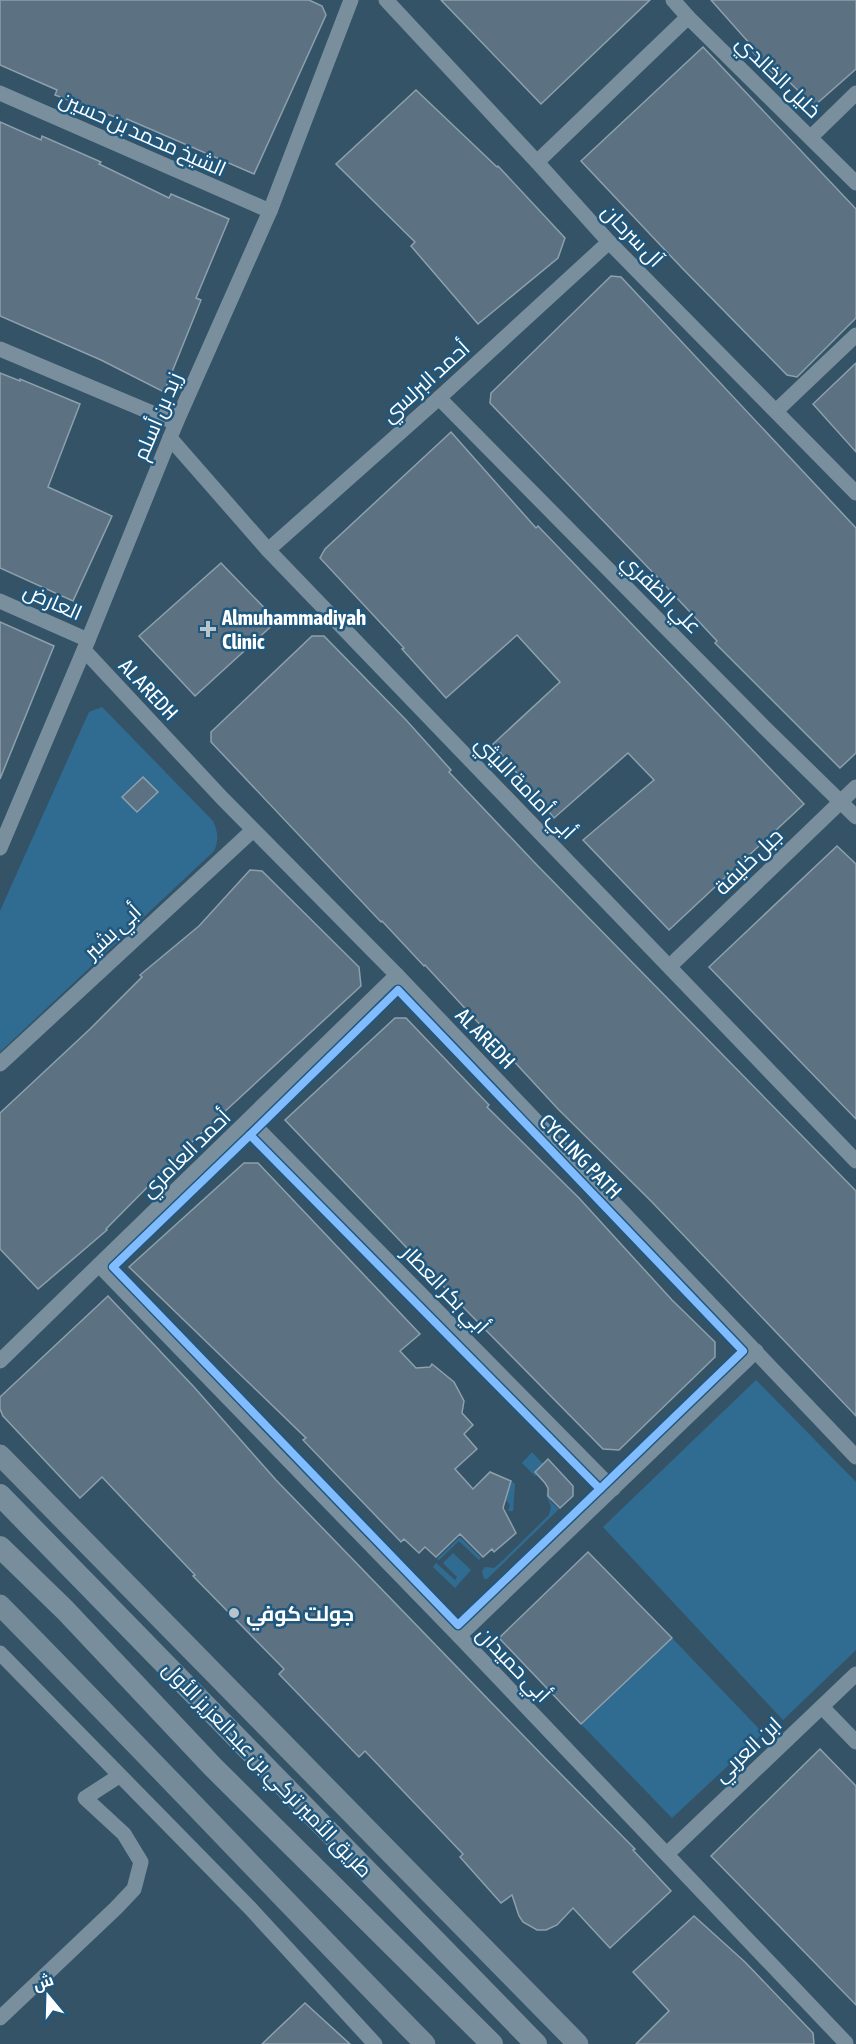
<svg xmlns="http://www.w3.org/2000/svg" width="856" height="2044" font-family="'Asap Condensed',Cairo,sans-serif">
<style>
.green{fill:#306c92}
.building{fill:#5c7282;stroke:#8da0ad;stroke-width:1.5}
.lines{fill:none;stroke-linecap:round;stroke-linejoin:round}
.street{stroke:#798f9e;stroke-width:15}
.secondary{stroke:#768b9a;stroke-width:21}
.primary{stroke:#788e9d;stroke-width:22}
.cycleway-casing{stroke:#1f577d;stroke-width:11}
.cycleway{stroke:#80bcff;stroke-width:8}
.poi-dot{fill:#b8c3ca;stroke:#1f577d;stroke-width:2}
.labels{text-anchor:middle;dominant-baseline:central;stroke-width:5;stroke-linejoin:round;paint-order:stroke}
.street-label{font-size:21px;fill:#fff;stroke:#1f577d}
.poi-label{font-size:21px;font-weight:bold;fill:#fff;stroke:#1f577d;text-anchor:start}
</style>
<rect width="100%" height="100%" fill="#355367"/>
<!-- green -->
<g class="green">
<path d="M 102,707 L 213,821 C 218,832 219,840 214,851 L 0,1052 L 0,911 L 89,712 Z"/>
<polygon points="756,1380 856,1482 856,1650 783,1720 603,1527"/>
<polygon points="532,1452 543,1464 534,1472 537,1475 535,1476 522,1463"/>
<polygon points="511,1481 515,1484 513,1511 508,1511 510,1505 506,1500"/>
<polygon points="546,1494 548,1494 551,1502 559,1509 487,1579 484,1579 482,1571 485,1567 494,1568 500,1563 549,1515 551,1507"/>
<polygon points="460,1537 481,1558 479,1560 459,1541 439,1560 437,1559"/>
<polygon points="453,1553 471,1570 455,1588 433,1567 436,1563 455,1580 457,1577 443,1563"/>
<polygon points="672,1638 763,1733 672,1818 581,1724"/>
</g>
<!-- building -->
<g class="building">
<polygon points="0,0 309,0 322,6 326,15 254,174 127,119 126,121 55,95 57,90 0,65"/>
<polygon points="441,0 650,0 541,104"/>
<polygon points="711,0 856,0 856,69 814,106 781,74 777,78 748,47 751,45"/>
<polygon points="703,47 856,209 856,318 797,377 787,375 682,268 581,161"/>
<polygon points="416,90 497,167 498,166 565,238 558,258 478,324 411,246 415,242 336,164"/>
<polygon points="0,122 41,140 42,136 101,162 99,164 169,198 171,194 229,219 196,298 201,300 164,392 101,360 0,316"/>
<polygon points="611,276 621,277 856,528 856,753 840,768 715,643 717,641 661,581 490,403 491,393"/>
<polygon points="856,363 856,452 813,404"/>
<polygon points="0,373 20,381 20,379 80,404 48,487 112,516 73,601 0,568"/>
<polygon points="451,432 536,528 538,526 804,804 669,930 583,840 654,780 628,753 554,818 493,744 560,682 517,635 446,698 402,649 404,648 320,558 325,549"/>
<polygon points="221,563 277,621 195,696 139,636"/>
<polygon points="0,622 54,646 0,779"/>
<polygon points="312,636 324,636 407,721 451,770 449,772 535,863 856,1191 856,1416 651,1201 558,1109 425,965 424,966 382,921 381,922 211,742 211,732"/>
<polygon points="143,777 158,792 137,812 122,797"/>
<polygon points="837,846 856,864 856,1119 709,967"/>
<polygon points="250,870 262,871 359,967 361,986 196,1138 106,1229 107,1230 38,1289 0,1249 0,1113 90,1029 142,977 140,975 199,926"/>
<polygon points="395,1018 406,1018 489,1105 487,1107 579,1198 672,1300 715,1342 715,1357 619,1450 603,1449 466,1310 285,1120"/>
<polygon points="244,1163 258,1163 420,1334 400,1351 416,1368 430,1367 432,1364 454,1382 464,1401 462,1413 473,1425 464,1434 477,1449 455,1469 473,1489 490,1472 511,1481 503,1508 516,1533 494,1552 492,1549 483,1557 460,1534 436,1557 425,1547 419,1553 404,1539 401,1542 303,1440 306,1438 129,1267"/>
<polygon points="108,1296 194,1387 276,1480 546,1759 635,1849 633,1850 671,1891 610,1948 573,1908 557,1925 546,1930 537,1930 523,1922 519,1916 512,1895 501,1903 460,1857 463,1854 365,1751 359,1757 279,1674 284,1669 193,1576 195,1575 102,1477 80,1498 3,1416 0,1409 0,1397"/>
<polygon points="548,1459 573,1486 573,1496 560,1508 548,1496 548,1488 545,1483 535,1472"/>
<polygon points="588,1552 672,1638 581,1724 499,1638"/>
<polygon points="820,1749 856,1786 856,2005 711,1856"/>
<polygon points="694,1916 745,1962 813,2033 814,2044 636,2044 669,2011 633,1972"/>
<polygon points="305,2003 350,2044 262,2044"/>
</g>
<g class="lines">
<!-- street -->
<g class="street">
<polyline points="386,0 537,162 609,242 856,493"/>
<polyline points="673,0 688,17 856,183"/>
<polyline points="0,93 270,211"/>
<polyline points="811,137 856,93"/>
<polyline points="537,162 688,17"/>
<polyline points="0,349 176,423"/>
<polyline points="439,398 765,728 856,817"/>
<polyline points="776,411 856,335"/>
<polyline points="170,438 268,550 856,1161"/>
<polyline points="268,550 439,398 609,242"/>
<polyline points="0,601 88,640"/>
<polyline points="84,650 222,798 397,975 856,1457"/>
<polyline points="0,848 84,650 176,423 270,211 351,0"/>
<polyline points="670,966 856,787"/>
<polyline points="0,1064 253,830"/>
<polyline points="249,1120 613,1489"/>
<polyline points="99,1265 459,1636 846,2043"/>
<polyline points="0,1361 397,975"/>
<polyline points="459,1636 756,1351"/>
<polyline points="0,1653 250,1908 375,2044"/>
<polyline points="822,1707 856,1742"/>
<polyline points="667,1854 856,1674"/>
<polyline points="0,2018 116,1908 134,1889 141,1862 124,1834 85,1798 119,1776"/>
</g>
<!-- secondary -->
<g class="secondary">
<polyline points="0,1455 578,2044"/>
<path d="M 0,1605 C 143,1750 283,1899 425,2044"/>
</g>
<!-- primary -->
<g class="primary">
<polyline points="0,1495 536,2044"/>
<polyline points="0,1547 65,1610 212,1766 492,2044"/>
</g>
<!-- cycleway casing -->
<g class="cycleway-casing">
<g id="cycleway">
<polygon points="398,990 743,1351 600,1489 250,1135"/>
<polyline points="250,1135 113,1267 458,1625 600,1489"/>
</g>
</g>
<!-- cycleway -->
<use href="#cycleway" class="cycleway"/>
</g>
<!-- markers -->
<g class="poi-dot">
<path d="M205 620h6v6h6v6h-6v6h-6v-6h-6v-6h6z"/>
<circle cx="234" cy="1613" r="6"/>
</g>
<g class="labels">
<!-- street labels -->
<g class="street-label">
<text transform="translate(779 76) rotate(44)">خليل الخالدي</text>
<text transform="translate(143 133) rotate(24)">الشيخ محمد بن حسين</text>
<text transform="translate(633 235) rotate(46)">آل سرحان</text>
<text transform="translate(425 381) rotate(-42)">أحمد البرلسي</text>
<text transform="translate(157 416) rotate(-67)">زيد بن أسلم</text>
<text transform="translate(662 593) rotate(45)">علي الظفري</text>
<text transform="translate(53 601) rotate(24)">العارض</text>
<text transform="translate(149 689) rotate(47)">AL AREDH</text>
<text transform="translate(526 787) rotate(46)">أبي أمامة الليثي</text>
<text transform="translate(748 861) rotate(-44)">جبل خليفة</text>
<text transform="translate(112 931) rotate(-43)">أبي بشير</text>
<text transform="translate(486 1038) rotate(46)">AL AREDH</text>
<text transform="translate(185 1153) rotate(-44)">أحمد العامري</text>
<text transform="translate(581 1156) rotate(46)">CYCLING PATH</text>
<text transform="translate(446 1289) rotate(46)">أبي بكر العطار</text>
<text transform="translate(514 1664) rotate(46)">أبي حميدان</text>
<text transform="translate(747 1749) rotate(-43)">ابن العربي</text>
<text transform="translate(268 1769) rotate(46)">طريق الأمير تركي بن عبدالعزيز الأول</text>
</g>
<!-- poi labels -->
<g class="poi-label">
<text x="222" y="617">Almuhammadiyah<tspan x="222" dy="24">Clinic</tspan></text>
<text x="246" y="1613">جولت كوفي</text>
</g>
</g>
<!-- north arrow -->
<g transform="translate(48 1996) rotate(341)" stroke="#1f577d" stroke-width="4.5" paint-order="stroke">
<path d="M0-4.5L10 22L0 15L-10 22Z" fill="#ffffff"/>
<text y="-9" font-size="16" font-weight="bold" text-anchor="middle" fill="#ffffff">ش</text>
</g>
</svg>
